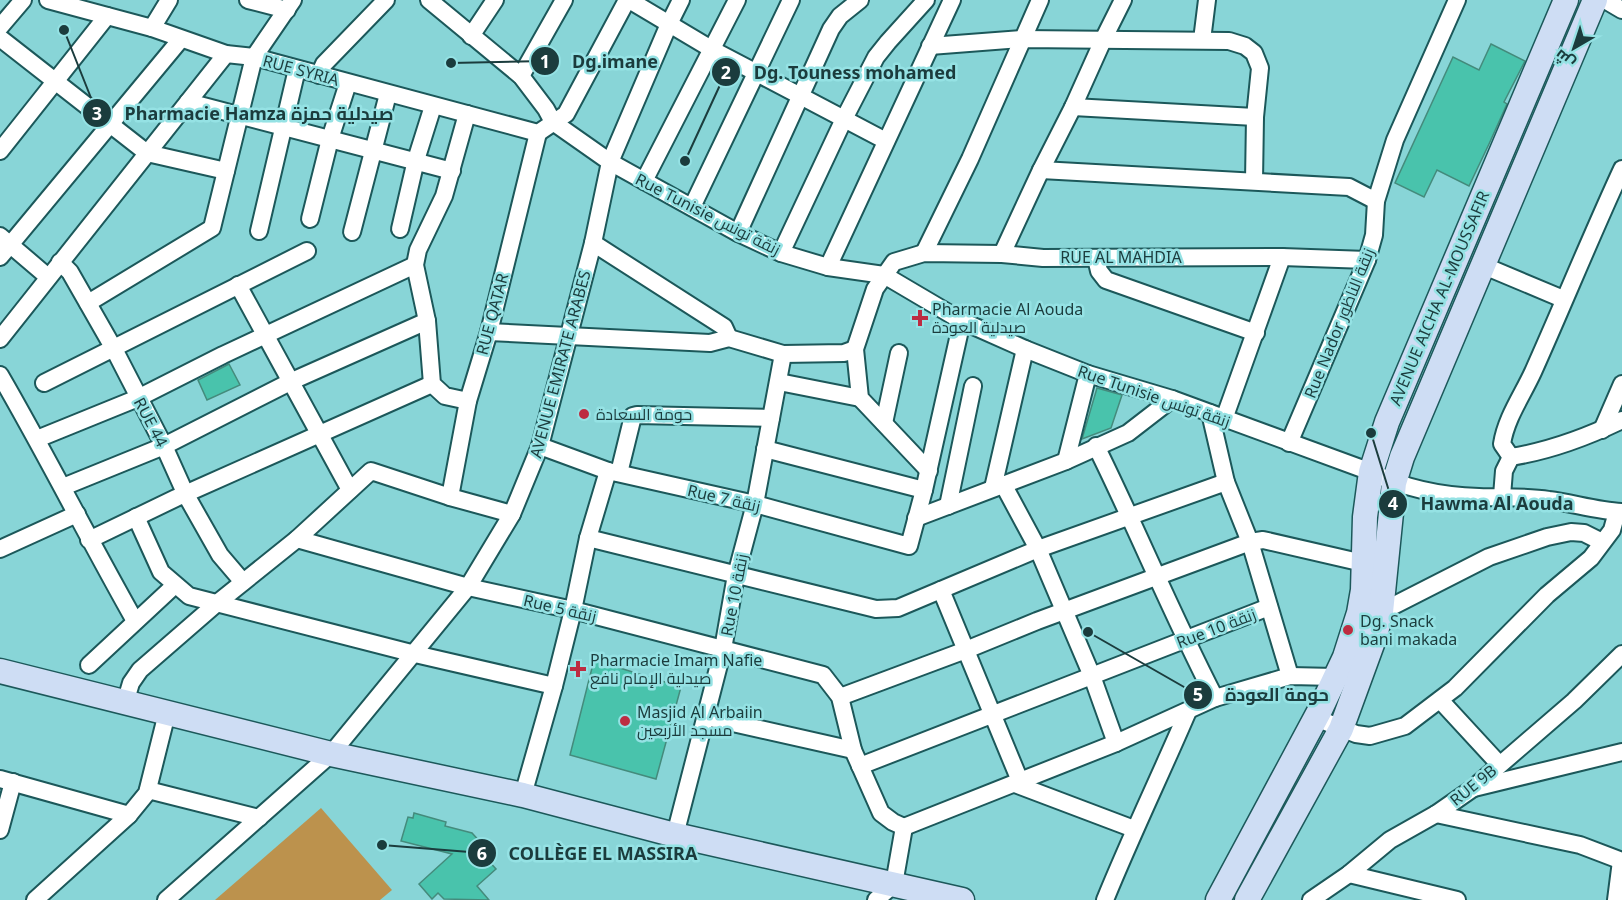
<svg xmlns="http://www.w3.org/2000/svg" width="1622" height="900" font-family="'Noto Sans',Cairo,sans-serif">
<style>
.green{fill:#bc924d}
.building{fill:#49c3ac;stroke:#448b7c;stroke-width:1.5}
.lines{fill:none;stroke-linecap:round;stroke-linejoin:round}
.street-casing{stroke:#1c585a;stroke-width:20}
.secondary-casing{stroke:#1c585a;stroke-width:27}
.street{stroke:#fff;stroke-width:16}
.secondary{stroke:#ceddf4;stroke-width:24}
.poi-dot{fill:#bd2c41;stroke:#95e2e4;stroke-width:2}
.labels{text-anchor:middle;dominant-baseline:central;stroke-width:5;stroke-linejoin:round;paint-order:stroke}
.street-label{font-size:16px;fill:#1b3c3d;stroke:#95e2e4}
.poi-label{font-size:16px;fill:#1b3c3d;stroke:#95e2e4;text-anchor:start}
.leader{fill:none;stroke:#1b3c3d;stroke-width:2}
.callout-dot{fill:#1b3c3d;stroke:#95e2e4;stroke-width:2}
.mark-label{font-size:18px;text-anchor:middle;font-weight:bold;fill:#fff}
.callout-label{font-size:18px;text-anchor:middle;font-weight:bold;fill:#1b3c3d;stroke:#95e2e4;stroke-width:5;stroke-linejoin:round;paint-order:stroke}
</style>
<rect width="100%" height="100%" fill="#88d5d7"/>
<!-- green -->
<polygon class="green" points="321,808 392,890 380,900 215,900"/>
<!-- building -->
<g class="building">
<polygon points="1491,44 1525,61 1504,102 1507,104 1489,144 1469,186 1437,170 1424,197 1395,183 1453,57 1479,70"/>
<polygon points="229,364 240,385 207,400 198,380"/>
<polygon points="1097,388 1122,395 1111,428 1082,439"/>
<polygon points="594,660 681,687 656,779 570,755"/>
<polygon points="414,813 446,822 445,826 472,833 491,854 486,858 496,869 477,886 489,900 444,899 438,893 432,899 419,884 452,854 401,841 408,817 413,818"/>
</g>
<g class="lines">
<!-- street casing -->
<g class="street-casing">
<g id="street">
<polyline points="48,0 152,28 226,54 254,57 538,133 566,114 627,0"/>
<polyline points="248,0 287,10"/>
<path d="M 429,0 L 521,76 L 546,109 L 553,122 L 610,162 L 738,233 L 781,253 L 828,267 L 884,275 L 962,321 L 1025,349 L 1088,374 L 1172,399 L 1371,472 C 1406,489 1441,496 1479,497 C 1502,498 1525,496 1549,500 C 1573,503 1597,511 1622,512"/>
<polyline points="629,0 713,50 886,141"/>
<polyline points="1605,0 1622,10"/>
<polyline points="0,27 23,0"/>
<polyline points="152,28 169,0"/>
<polyline points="471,36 495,0"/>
<polyline points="0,38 147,153 226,171"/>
<polyline points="1202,40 1207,0"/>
<polyline points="930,46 1022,39 1229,41 1245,46 1254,53 1260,68 1255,117 1254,181"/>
<polyline points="319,75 324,64 386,0"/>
<polyline points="521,76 564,0"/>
<polyline points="188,102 452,171"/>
<polyline points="1073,107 1255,117"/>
<polyline points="467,114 444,196 418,250 415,265 427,321 432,384 445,396 468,401"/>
<polyline points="0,151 107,16"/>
<polyline points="1041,170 1349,187 1376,201"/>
<polyline points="644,181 737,0"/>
<polyline points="692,207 791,0"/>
<polyline points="310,219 330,139 348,83"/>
<polyline points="400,229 416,160 433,106"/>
<polyline points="259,231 297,69"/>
<polyline points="352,232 388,94"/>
<polyline points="738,233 831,29 840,16 860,0"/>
<polyline points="0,236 48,277"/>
<polyline points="593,243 724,327 729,338"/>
<polyline points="781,253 844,119 876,57 888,42 926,0"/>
<polyline points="924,253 970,159 1040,0"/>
<polyline points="1002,254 1041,170 1073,107 1104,38 1123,0"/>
<polyline points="0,257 181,39"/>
<polyline points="1096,258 1099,271 1106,280 1256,333"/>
<polyline points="60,262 70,272 114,349 164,446 186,495 220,555 243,582"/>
<polyline points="1482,265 1563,299"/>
<polyline points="828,267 952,0"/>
<polyline points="238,285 350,490"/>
<polyline points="88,303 212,228 254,57 293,0"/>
<polyline points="489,332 710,343 729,338 783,354 844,353 855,349"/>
<polyline points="0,339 226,54"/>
<path d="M 0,375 C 47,456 89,540 135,621"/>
<polyline points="779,382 860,398"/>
<polyline points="44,383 307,251"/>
<polyline points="1210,413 1226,482 1250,542 1290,676"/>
<polyline points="1224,419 1282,257"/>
<polyline points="884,423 899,353"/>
<polyline points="1602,430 1622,384"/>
<polyline points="37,439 138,398 223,355 415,265"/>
<polyline points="1289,443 1367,260 1374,235 1376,201 1395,140 1457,0"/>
<polyline points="540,446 608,471 755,504 909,546 924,490 962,321"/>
<path d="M 1096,446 C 1137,529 1172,615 1215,698"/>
<polyline points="765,449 924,490"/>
<path d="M 1511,457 L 1502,444 C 1506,418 1522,396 1533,372 C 1563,305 1591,236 1622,169"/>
<polyline points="1066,461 1088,374"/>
<polyline points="929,471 860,398 855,349 875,289 894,262 924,253 1002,254 1043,258 1282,257 1367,260"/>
<polyline points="619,473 633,416 637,415 771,418"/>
<polyline points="1003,484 1038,549 1092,676 1116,743"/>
<polyline points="63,487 164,446 292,381 427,321"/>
<polyline points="993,488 1025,349"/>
<path d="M 1502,496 L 1504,471 L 1511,457 C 1548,451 1587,437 1622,420"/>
<polyline points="450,497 468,401 489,332 538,133"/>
<polyline points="948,506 973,386"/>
<polyline points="136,517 161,572 189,596 415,654 554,686"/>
<polyline points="916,518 1066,461 1128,433 1172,399"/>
<polyline points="588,538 876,609 898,608 1038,549 1226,482"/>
<polyline points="297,539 468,587 573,610 823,675 840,697 853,750 881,813 893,822 904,827 894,884 876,900"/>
<polyline points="89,540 176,498 432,384"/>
<polyline points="0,549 77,514"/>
<polyline points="941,590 1020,781"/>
<polyline points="1381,612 1489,557 1547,537 1571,532 1584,533 1602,542"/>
<polyline points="89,665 175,585"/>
<polyline points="840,697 966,650 1037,621 1250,542 1263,540 1363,563"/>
<polyline points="1440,700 1499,764"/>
<polyline points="125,703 131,683 140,670 216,604 297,539 371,471 450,497 512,514"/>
<polyline points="706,717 853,750"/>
<polyline points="1316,718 1356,734 1370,736 1405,726 1455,688 1547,595 1591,558 1612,530 1617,512"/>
<polyline points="860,766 1269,607"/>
<polyline points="0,779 129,815"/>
<polyline points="1015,784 1134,829"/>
<polyline points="1474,788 1622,752"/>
<polyline points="148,790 259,818"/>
<polyline points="523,795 554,686 573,610 588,538 608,471"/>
<polyline points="1436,814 1580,845 1622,861"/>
<polyline points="904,827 1116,743 1215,698 1290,676 1335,677"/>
<polyline points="0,830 13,782"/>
<polyline points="675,835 723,649 736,575 755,504 783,354"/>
<polyline points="1349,874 1457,900"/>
<polyline points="35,900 129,815 147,793 167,713"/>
<polyline points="166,900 331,754 468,587 512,514 540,446 593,243 610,162 669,24 681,0"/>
<path d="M 1105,900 C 1131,836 1161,774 1188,711"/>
<polyline points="1311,900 1349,874 1390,840 1436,814 1472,789 1574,701 1622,654"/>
<polyline points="1616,900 1621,861"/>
</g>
</g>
<!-- secondary casing -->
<g class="secondary-casing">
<g id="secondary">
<polyline points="0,671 331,754 523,795 675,835 962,900"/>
<polyline points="1218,900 1320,710 1345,657 1359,613 1363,590 1365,517 1371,472 1387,422 1566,0"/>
<polyline points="1247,900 1341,729 1375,636 1381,612 1394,483 1402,457 1595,0"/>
</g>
</g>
<!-- street -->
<use href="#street" class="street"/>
<!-- secondary -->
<use href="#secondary" class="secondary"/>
</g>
<!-- markers -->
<g class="poi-dot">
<path d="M917 309h6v6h6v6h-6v6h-6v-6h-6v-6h6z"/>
<circle cx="584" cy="414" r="6"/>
<circle cx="1348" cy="630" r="6"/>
<path d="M575 660h6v6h6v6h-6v6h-6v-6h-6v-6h6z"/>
<circle cx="625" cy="721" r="6"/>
</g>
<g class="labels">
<!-- street labels -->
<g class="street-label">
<text transform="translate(301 70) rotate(15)">RUE SYRIA</text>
<text transform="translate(708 214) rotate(27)">Rue Tunisie زنقة تونس</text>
<text x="1121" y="257">RUE AL MAHDIA</text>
<text transform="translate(1439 298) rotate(-67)">AVENUE AICHA AL-MOUSSAFIR</text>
<text transform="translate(492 314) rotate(-75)">RUE QATAR</text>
<text transform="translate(1339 323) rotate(-68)">Rue Nador زنقة الناظور</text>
<text transform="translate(560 364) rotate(-75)">AVENUE EMIRATE ARABES</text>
<text transform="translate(1154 396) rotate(19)">Rue Tunisie زنقة تونس</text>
<text transform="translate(151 422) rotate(62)">RUE 44</text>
<text transform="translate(724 498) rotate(13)">Rue 7 زنقة</text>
<text transform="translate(734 595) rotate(-79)">Rue 10 زنقة</text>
<text transform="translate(560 608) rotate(13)">Rue 5 زنقة</text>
<text transform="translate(1216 628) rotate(-21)">Rue 10 زنقة</text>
<text transform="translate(1473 785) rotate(-39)">RUE 9B</text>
</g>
<!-- poi labels -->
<g class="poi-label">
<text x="932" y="309">Pharmacie Al Aouda<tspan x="932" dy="18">صيدلية العودة</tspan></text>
<text x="596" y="414">حومة السعادة</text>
<text x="1360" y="621">Dg. Snack<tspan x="1360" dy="18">bani makada</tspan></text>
<text x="590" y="660">Pharmacie Imam Nafie<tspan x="590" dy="18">صيدلية الإمام نافع</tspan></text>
<text x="637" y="712">Masjid Al Arbaiin<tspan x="637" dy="18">مسجد الأربعين</tspan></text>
</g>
</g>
<!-- callouts -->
<path class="leader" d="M451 63L545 61M685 161L726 72M64 30L97 113M1371 433L1393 504M1088 632L1198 695M382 845L482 853"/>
<g class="callout-dot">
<circle cx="451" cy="63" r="6"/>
<circle cx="685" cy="161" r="6"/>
<circle cx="64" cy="30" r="6"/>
<circle cx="1371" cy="433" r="6"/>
<circle cx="1088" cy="632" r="6"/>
<circle cx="382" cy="845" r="6"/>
<circle cx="545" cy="61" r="15"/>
<circle cx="726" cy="72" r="15"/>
<circle cx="97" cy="113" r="15"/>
<circle cx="1393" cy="504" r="15"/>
<circle cx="1198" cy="695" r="15"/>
<circle cx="482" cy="853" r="15"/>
</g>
<g class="mark-label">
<text x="545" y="68">1</text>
<text x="726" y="79">2</text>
<text x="97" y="120">3</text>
<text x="1393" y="510">4</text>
<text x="1198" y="701">5</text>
<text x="482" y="860">6</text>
</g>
<g class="callout-label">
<text x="615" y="68">Dg.imane</text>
<text x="855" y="79">Dg. Touness mohamed</text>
<text x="259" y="120">Pharmacie Hamza صيدلية حمزة</text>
<text x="1497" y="510">Hawma Al Aouda</text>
<text x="1277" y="701">حومة العودة</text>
<text x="603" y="860">COLLÈGE EL MASSIRA</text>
</g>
<!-- north arrow -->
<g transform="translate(1574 48) rotate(219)" stroke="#95e2e4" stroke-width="4.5" paint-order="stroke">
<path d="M0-4.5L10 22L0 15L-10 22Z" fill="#1b3c3d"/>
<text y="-9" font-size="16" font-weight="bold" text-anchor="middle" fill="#1b3c3d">ش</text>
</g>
</svg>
